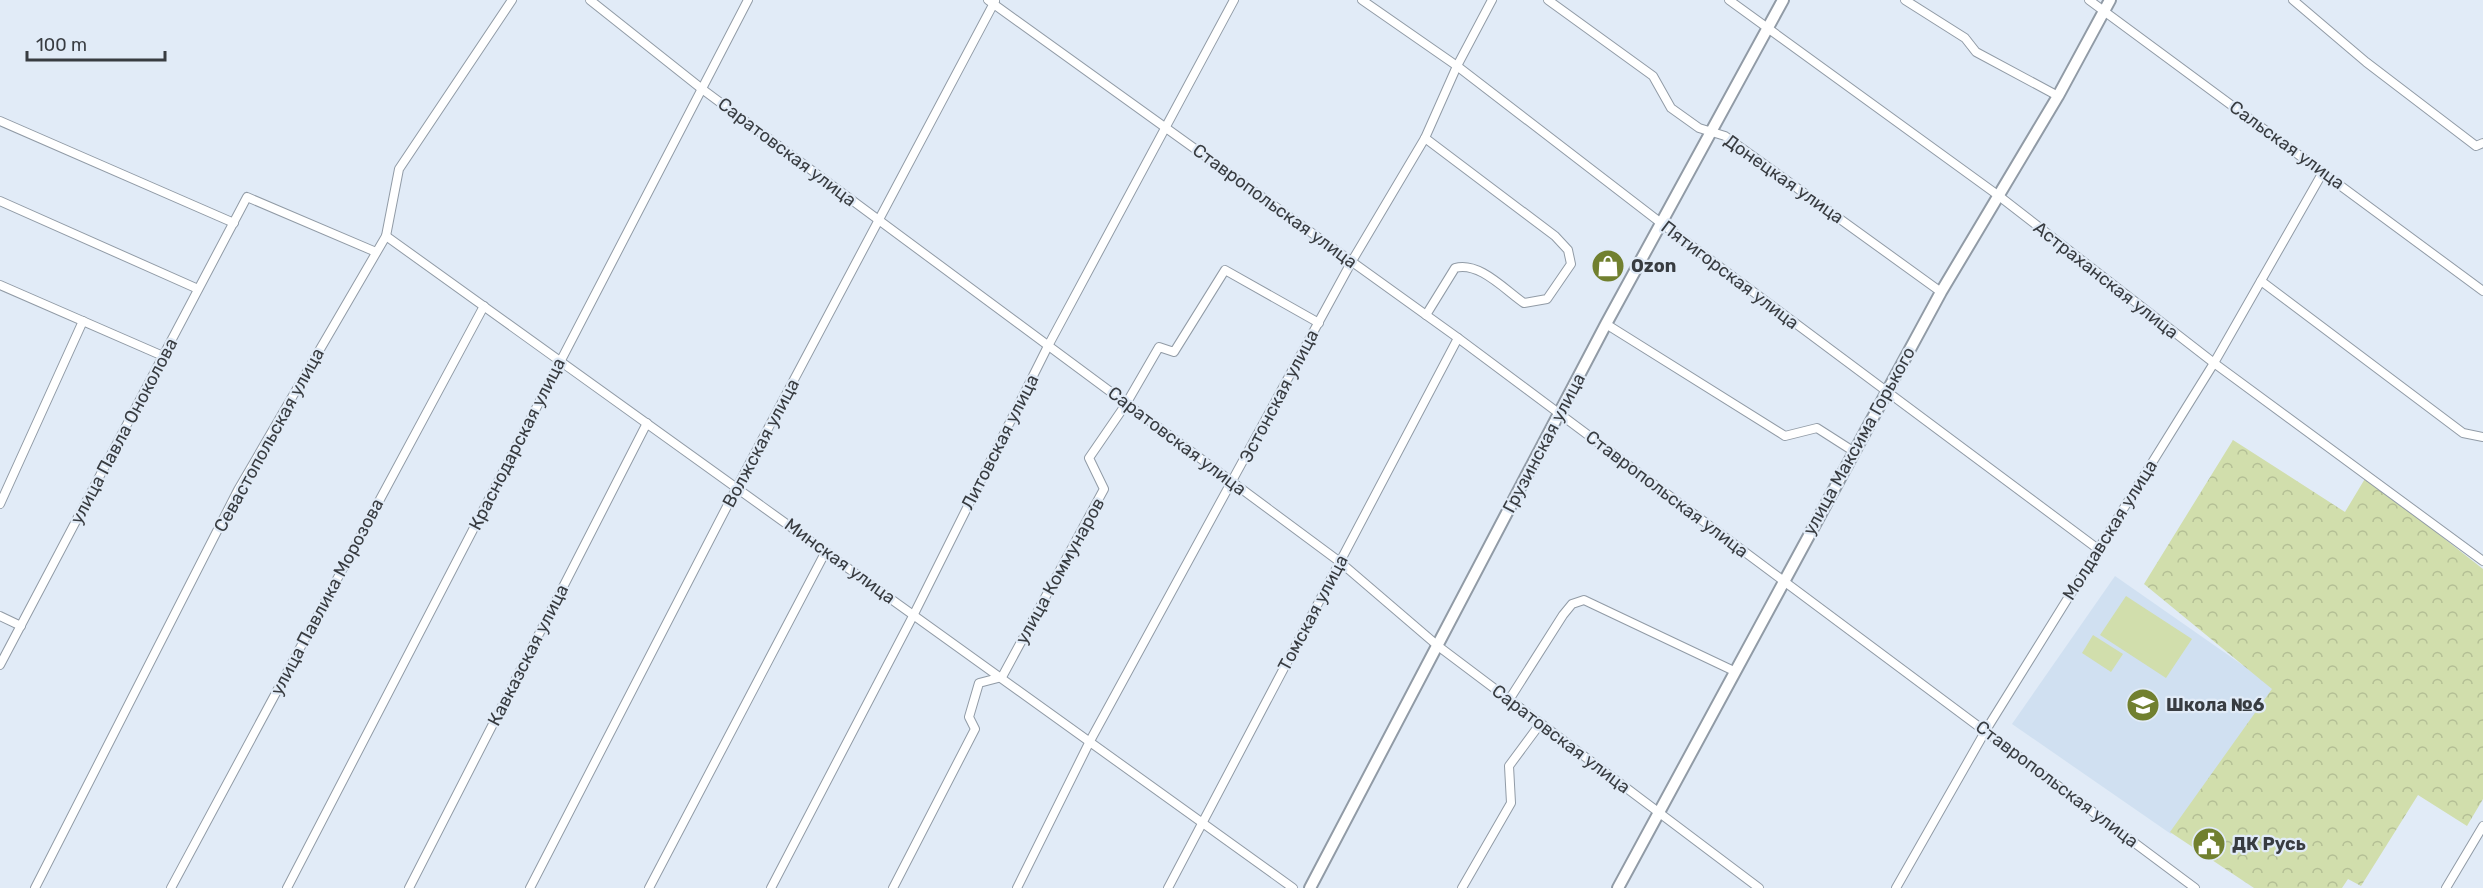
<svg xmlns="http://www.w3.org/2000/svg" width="2483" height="888" font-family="Rubik,sans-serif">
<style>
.built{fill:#d0e0f1}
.forest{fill:url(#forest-crowns)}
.pitch{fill:#d1deac}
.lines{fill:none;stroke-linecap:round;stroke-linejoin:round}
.minor-casing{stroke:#919ba6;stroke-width:10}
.secondary-casing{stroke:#919ba6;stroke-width:14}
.minor{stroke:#fff;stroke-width:8}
.secondary{stroke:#fff;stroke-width:10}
.labels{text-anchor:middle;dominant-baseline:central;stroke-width:4.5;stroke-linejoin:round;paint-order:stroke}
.street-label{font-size:18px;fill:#383c41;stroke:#e1ebf7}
.poi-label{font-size:18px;font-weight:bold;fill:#383c41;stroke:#e1ebf7;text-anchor:start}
</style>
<defs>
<pattern id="forest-crowns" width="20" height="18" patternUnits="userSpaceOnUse" patternTransform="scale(1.5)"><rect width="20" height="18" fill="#d1deac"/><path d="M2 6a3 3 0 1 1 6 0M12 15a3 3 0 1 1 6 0" fill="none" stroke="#b4bf95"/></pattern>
</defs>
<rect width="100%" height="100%" fill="#e1ebf7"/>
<!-- built -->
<polygon class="built" points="2115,576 2274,687 2171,834 2012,724"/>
<!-- forest -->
<polygon class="forest" points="2233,440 2345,512 2366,477 2483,569 2483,799 2467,826 2418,795 2361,886 2348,879 2342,888 2254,888 2170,832 2272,689 2144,584"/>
<!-- pitch -->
<g class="pitch">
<polygon points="2126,596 2192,639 2166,678 2100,635"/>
<polygon points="2093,635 2123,654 2111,672 2082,653"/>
</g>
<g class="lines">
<!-- minor casing -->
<g class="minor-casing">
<g id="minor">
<polyline points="590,0 702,89 1340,562 1438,646 1759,888"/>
<polyline points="988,0 1458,338 2195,888"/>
<polyline points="1362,0 1457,66 1661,223 2098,549"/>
<polyline points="1548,0 1653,76 1671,108 1699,128 1725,136 1941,292"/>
<polyline points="1729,0 1999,196 2214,363 2483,561"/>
<polyline points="1905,0 1965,38 1976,52 2058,96"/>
<polyline points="2089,0 2483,291"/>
<polyline points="2293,0 2366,62 2476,146 2483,143"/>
<polyline points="0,121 234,223"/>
<path d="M 1425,138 L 1555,236 L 1568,250 L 1571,264 L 1547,299 L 1524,303 C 1505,290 1479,261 1455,268 L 1426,315"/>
<polyline points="0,201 198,289"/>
<polyline points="386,236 1293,888"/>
<polyline points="2261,281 2463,433 2483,437"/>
<polyline points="0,285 163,356"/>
<polyline points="1606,324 1785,436 1817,428 1853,451"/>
<polyline points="0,504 83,321"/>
<polyline points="0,616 21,626"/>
<polyline points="0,665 247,197 376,252"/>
<polyline points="1509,700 1563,615 1572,604 1584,600 1734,671"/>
<polyline points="35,888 238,490 386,236 399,169 512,0"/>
<polyline points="171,888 484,306"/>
<polyline points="287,888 748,0"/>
<polyline points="409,888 647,423"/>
<polyline points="530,888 737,487 995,1"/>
<polyline points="649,888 826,551"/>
<polyline points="771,888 914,614 1048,346 1234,0"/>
<polyline points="893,888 975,729 969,717 979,683 1002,677 1104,489 1089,458 1126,404 1159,347 1174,352 1225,270 1319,323"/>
<polyline points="1017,888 1090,741 1352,261 1425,138 1457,66 1492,0"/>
<polyline points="1168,888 1458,338"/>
<polyline points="1462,888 1511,803 1509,766 1540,724"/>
<polyline points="1896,888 1986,730 2214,363 2323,172"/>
<polyline points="2446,888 2483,826"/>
</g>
</g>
<!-- secondary casing -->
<g class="secondary-casing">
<g id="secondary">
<polyline points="1310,888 1606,324 1783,0"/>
<polyline points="1618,888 1941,292 2058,96 2110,0"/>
</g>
</g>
<!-- minor -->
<use href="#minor" class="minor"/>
<!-- secondary -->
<use href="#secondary" class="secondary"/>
</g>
<!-- icons -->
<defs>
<g id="shop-disc" transform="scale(1.725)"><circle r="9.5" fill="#71802f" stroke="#e1ebf7"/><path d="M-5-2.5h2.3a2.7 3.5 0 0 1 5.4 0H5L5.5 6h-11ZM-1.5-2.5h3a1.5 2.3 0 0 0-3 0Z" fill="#fff"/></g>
<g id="school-disc" transform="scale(1.725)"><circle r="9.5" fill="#71802f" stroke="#e1ebf7"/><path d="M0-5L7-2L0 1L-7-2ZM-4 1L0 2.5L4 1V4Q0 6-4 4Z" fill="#fff"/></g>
<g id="civic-disc" transform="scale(1.725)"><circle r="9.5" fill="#71802f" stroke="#e1ebf7"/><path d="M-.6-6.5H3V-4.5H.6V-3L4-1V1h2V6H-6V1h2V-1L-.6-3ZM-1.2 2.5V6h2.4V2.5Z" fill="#fff"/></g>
</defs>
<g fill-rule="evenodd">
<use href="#shop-disc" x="1608" y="266"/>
<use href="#school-disc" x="2143" y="705"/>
<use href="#civic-disc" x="2209" y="844"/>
</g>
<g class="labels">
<!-- street labels -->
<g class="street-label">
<text transform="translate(2287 145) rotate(36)">Сальская улица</text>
<text transform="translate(787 152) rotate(37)">Саратовская улица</text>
<text transform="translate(1784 179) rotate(35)">Донецкая улица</text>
<text transform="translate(1275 206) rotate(36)">Ставропольская улица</text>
<text transform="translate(1730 275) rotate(37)">Пятигорская улица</text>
<text transform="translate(2106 280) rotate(38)">Астраханская улица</text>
<text transform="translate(1279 396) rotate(-62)">Эстонская улица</text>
<text transform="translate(124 431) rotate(-62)">улица Павла Оноколова</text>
<text transform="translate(269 440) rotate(-61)">Севастопольская улица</text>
<text transform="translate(1177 441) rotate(37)">Саратовская улица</text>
<text transform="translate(1859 441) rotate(-61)">улица Максима Горького</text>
<text transform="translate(1000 442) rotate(-63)">Литовская улица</text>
<text transform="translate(761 443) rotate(-62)">Волжская улица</text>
<text transform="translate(1544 443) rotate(-62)">Грузинская улица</text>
<text transform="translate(517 444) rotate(-63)">Краснодарская улица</text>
<text transform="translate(1667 494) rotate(37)">Ставропольская улица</text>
<text transform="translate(2110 530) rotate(-58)">Молдавская улица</text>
<text transform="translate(840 561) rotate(36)">Минская улица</text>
<text transform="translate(1060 571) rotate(-61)">улица Коммунаров</text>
<text transform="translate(327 597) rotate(-62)">улица Павлика Морозова</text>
<text transform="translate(1313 613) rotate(-62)">Томская улица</text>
<text transform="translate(528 655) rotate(-63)">Кавказская улица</text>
<text transform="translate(1561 739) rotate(37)">Саратовская улица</text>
<text transform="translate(2057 784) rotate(37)">Ставропольская улица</text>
</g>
<!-- poi labels -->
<g class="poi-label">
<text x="1631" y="266">Ozon</text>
<text x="2166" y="705">Школа №6</text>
<text x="2232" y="844">ДК Русь</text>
</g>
</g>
<!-- scale -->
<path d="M27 51v9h138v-9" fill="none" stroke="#383c41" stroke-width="3"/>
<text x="36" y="51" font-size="18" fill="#383c41" stroke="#e1ebf7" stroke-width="4.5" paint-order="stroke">100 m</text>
</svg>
